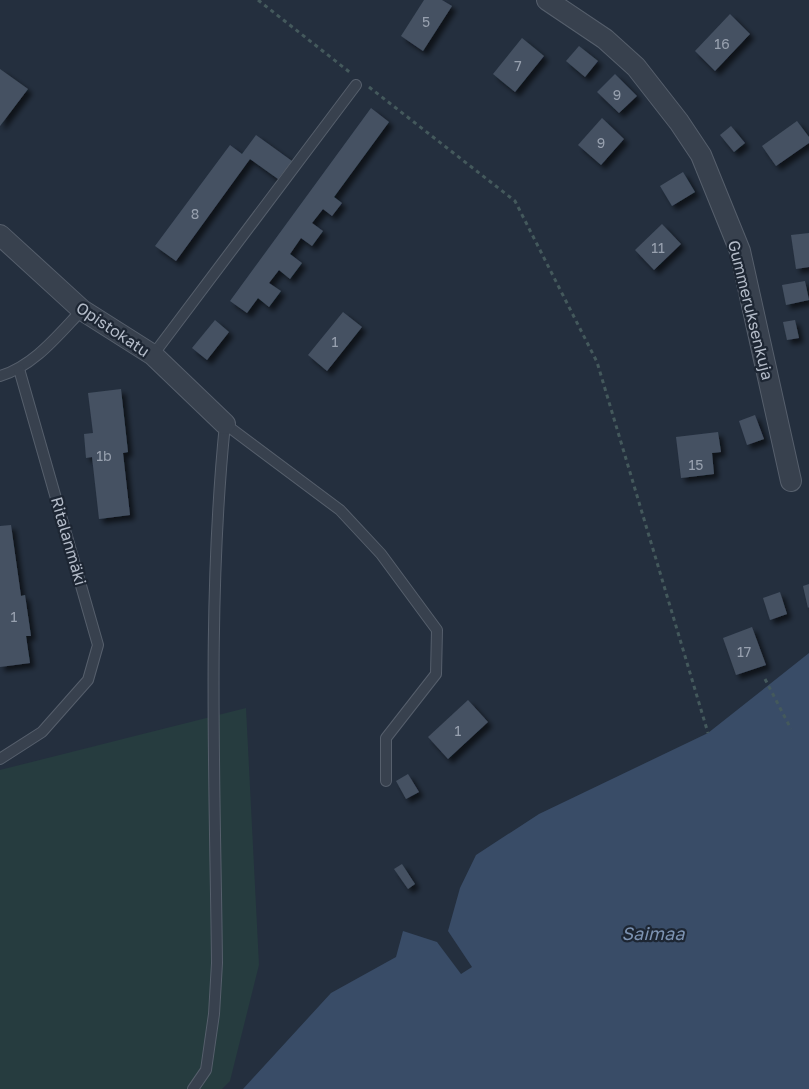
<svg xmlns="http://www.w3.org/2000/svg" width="809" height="1089" font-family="'Golos Text',sans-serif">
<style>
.green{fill:#263c3f}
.water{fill:#394c67}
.building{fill:#455162;filter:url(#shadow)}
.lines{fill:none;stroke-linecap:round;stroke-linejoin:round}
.lane-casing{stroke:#565f6c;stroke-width:12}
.street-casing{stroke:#565f6c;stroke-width:22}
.path{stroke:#44595c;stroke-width:3;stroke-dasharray:4 4;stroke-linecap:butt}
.lane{stroke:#38414e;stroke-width:10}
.street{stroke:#38414e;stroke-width:20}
.labels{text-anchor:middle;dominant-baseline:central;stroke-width:4.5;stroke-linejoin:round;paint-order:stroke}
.number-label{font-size:14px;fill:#98a1af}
.street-label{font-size:16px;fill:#b4bcc9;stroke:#1d2633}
.water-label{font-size:18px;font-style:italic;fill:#7c92b1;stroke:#1d2633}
</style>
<defs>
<filter id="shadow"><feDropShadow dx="4.5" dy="4.5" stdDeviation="2.5" flood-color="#0009"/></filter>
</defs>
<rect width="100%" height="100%" fill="#242f3e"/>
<!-- green -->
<polygon class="green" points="246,708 259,965 230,1081 222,1089 0,1089 0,770"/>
<!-- water -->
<polygon class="water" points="809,653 809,1089 243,1089 331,993 396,957 403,931 437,942 461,974 472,967 448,931 460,888 476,855 539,814 708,733"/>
<!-- building -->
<g class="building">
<polygon points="424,0 442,0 452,6 423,51 401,36"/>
<polygon points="730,14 750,34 715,71 695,51"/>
<polygon points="522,38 544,56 515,92 493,74"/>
<polygon points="579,46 598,61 585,77 566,61"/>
<polygon points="0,69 28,89 0,126"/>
<polygon points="615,74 637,96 619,113 597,92"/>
<polygon points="371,108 389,122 334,197 342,203 332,216 323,209 312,223 323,231 312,246 301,238 290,254 302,263 290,279 279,270 269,283 281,291 269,307 258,298 247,313 230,301"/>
<polygon points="602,118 624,139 601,165 578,145"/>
<polygon points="797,121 809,137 809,143 776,166 762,146"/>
<polygon points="731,126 745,143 734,152 720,135"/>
<polygon points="256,135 292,161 278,179 250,159 176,261 155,246 230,145 242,154"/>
<polygon points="683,172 695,192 672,206 660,186"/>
<polygon points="662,224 681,244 654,270 635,250"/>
<polygon points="809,233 809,267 796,269 791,235"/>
<polygon points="805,281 809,300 786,305 782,285"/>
<polygon points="343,312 362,327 327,371 308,355"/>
<polygon points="215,320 229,332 207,360 192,348"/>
<polygon points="795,320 799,338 787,340 783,322"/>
<polygon points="121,389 128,452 123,453 130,515 99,519 92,457 86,458 84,434 93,433 88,393"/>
<polygon points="755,415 764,439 747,445 739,421"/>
<polygon points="718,432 721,452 712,453 714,474 681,478 676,437"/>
<polygon points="11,525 21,596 25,595 31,636 26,636 30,663 0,667 0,526"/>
<polygon points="809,584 809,607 808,608 803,586"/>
<polygon points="780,592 787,614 770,620 763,598"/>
<polygon points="752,627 766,665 736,675 723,638"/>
<polygon points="468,700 488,722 448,759 428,737"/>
<polygon points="408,774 419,792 406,799 396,781"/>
<polygon points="402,864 415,884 408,889 394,869"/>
</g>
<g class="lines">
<!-- lane casing -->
<g class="lane-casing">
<g id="lane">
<polyline points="153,355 356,85"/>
<path d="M 0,376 C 34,366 58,335 82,310"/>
<polyline points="225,424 340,510 381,554 437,630 436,674 386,738 386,781"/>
<polyline points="0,759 42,732 88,680 98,645 19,369"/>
<path d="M 193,1089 L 206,1070 L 214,1014 L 217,963 C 215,783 207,602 225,424"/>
</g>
</g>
<!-- street casing -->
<g class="street-casing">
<g id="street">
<polyline points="547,0 605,39 636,67 679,122 701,155 740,251 791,481"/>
<polyline points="0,235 82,310 153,355 225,424"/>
</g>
</g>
<!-- path -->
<g class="path">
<polyline points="258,0 352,74"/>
<polyline points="369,87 515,201 597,362 708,733"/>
<polyline points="765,679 791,729"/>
</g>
<!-- lane -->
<use href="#lane" class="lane"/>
<!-- street -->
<use href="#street" class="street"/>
</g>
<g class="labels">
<!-- number labels -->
<g class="number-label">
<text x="426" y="21">5</text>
<text x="722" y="43">16</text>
<text x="518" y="65">7</text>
<text x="617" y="94">9</text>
<text x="601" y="142">9</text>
<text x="195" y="213">8</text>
<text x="658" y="247">11</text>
<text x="335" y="341">1</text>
<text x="104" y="455">1b</text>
<text x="696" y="464">15</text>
<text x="14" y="616">1</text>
<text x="744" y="651">17</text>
<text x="458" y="730">1</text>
</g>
<!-- street labels -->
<g class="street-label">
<text transform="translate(751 310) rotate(76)">Gummeruksenkuja</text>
<text transform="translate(113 329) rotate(34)">Opistokatu</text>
<text transform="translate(69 541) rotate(74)">Ritalanmäki</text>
</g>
<!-- water labels -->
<g class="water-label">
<text x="653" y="933">Saimaa</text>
</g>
</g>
</svg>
